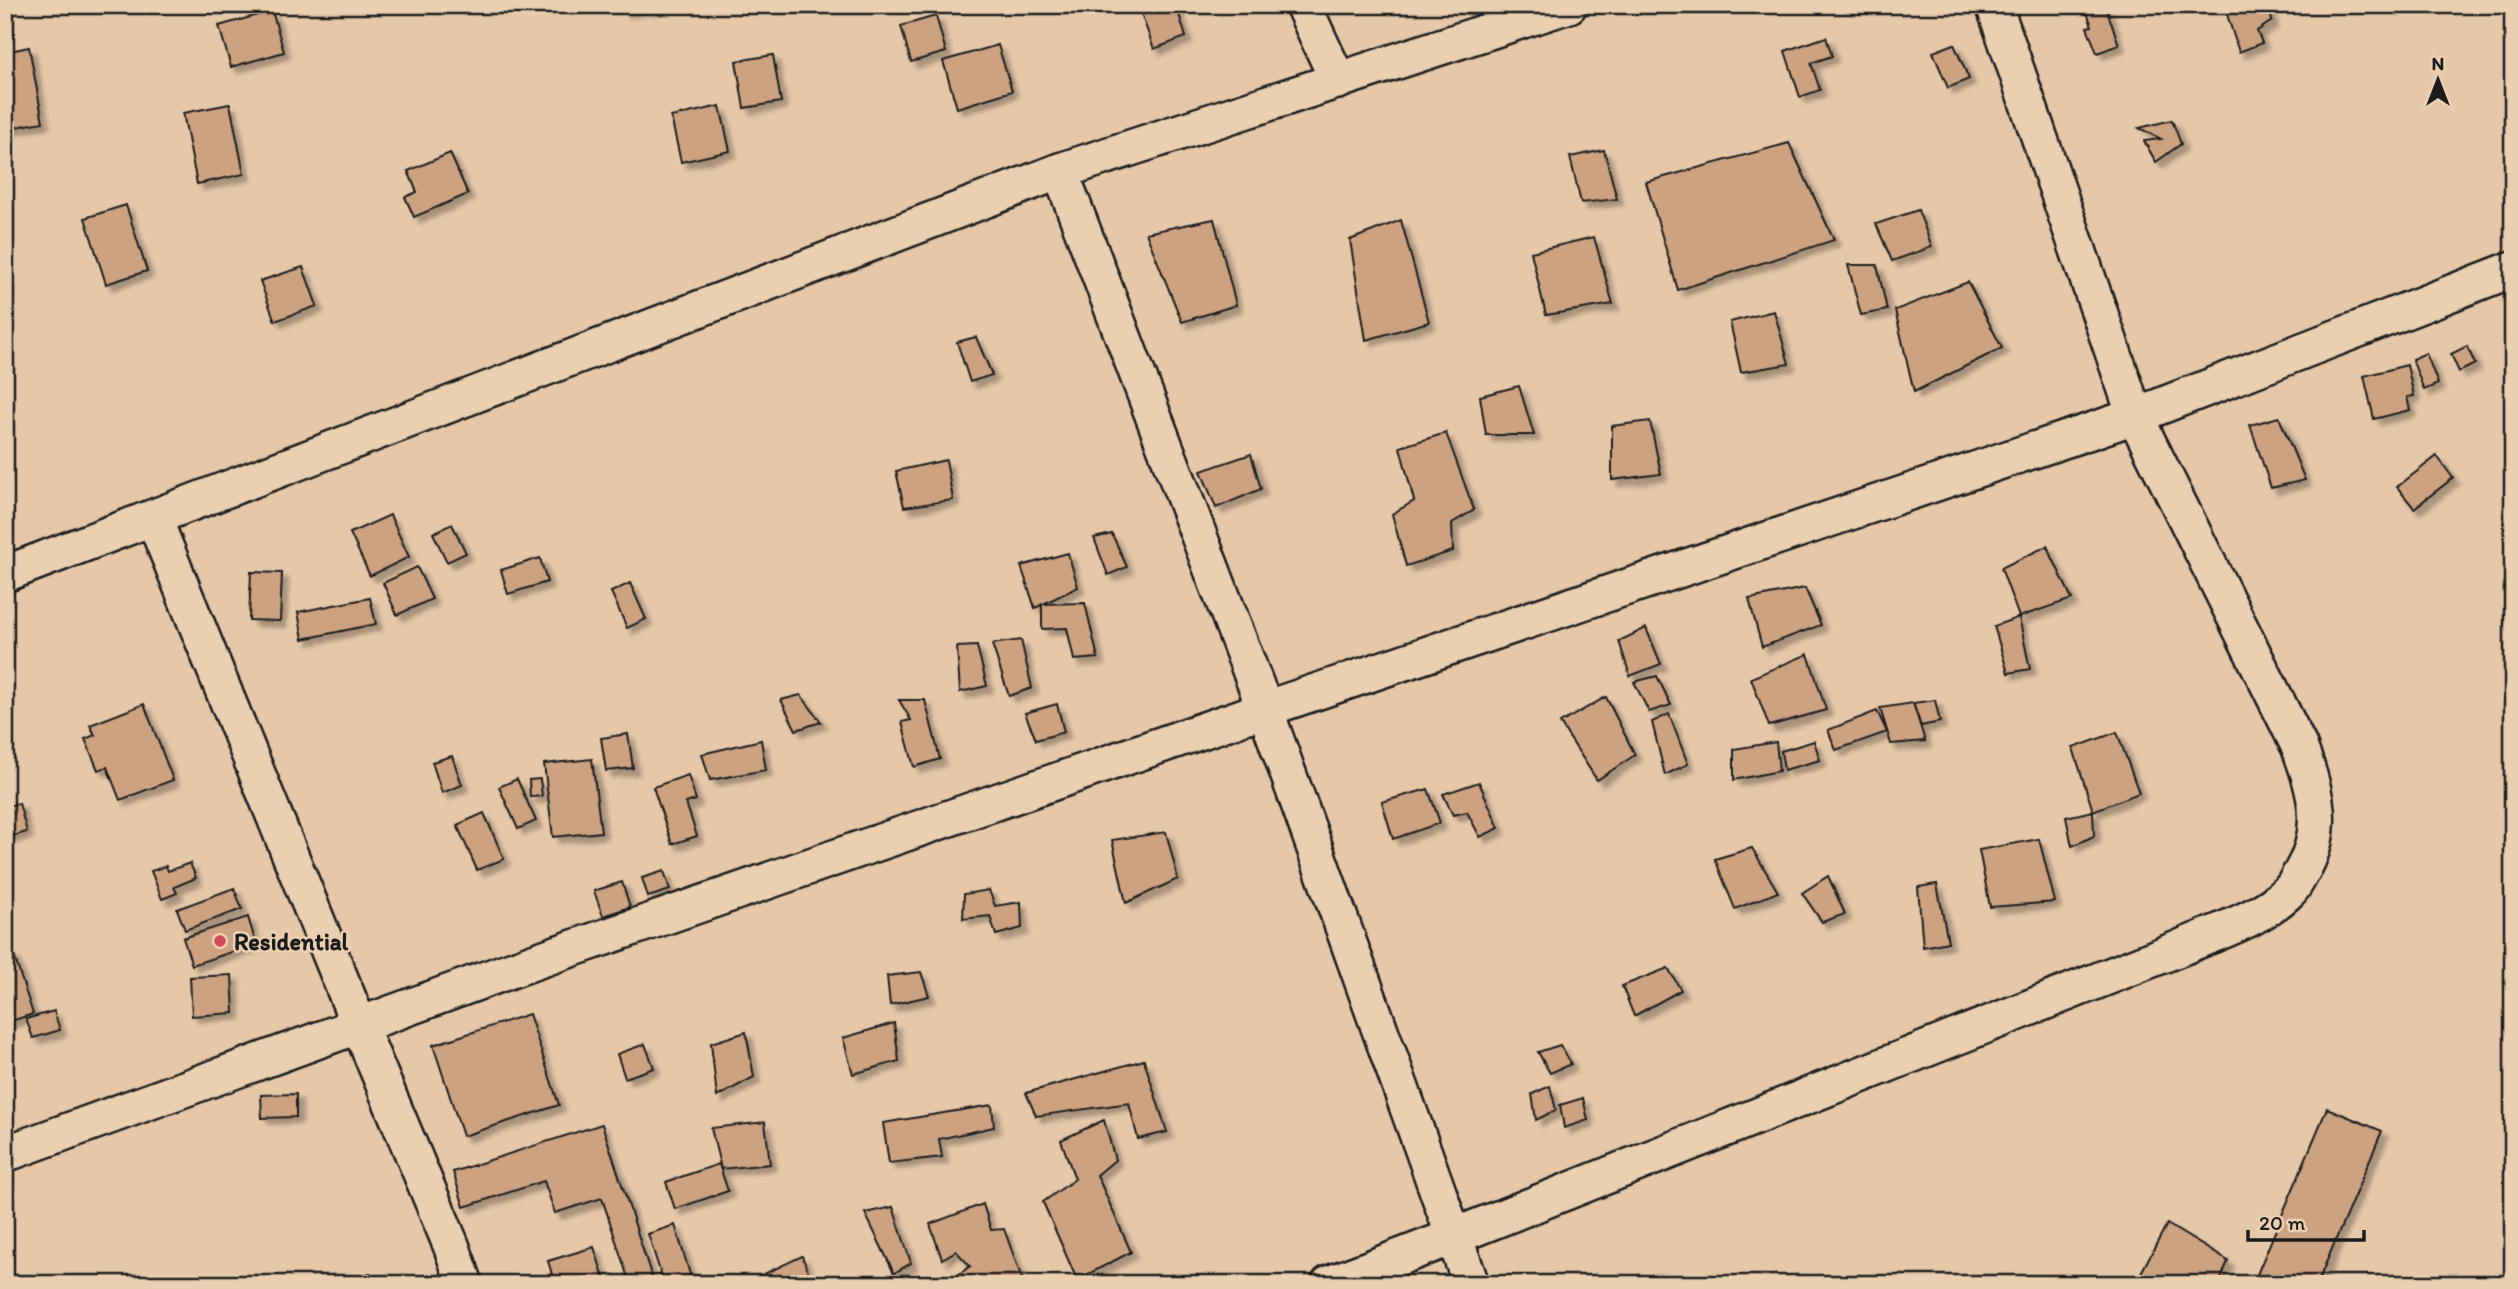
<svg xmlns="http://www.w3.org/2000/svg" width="2518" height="1289" font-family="Itim,sans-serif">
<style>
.building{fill:#cda281;stroke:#1c1c1c;stroke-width:2;filter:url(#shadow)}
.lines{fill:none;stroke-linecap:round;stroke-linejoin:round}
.minor-casing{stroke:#1c1c1c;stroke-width:40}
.minor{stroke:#ead0b1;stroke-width:35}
.poi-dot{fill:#d1495b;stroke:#ead0b1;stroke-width:2.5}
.labels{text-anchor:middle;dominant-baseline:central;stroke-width:5;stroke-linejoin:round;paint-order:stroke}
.poi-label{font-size:24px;font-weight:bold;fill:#1c1c1c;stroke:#ead0b1;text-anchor:start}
</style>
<defs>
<filter id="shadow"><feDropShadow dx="6" dy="6" stdDeviation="2" flood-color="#0004"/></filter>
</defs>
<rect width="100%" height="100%" fill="#e6c8a8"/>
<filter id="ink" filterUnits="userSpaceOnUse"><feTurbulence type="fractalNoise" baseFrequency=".0143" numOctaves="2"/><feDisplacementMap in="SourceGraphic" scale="14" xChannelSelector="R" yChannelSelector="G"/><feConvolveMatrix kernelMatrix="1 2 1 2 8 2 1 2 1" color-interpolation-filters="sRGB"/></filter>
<g filter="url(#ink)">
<!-- building -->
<g class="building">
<polygon points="622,5 654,5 654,6 624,11"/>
<polygon points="1138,5 1176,5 1186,37 1154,49"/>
<polygon points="2105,5 2119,45 2097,53 2087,27 2092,26 2085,7"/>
<polygon points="2224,5 2269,5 2272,21 2257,31 2262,43 2239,52"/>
<polygon points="272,11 284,52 231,67 219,26"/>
<polygon points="936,16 946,52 911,62 901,26"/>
<polygon points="1826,37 1832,56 1811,63 1820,90 1800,97 1785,51"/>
<polygon points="1954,44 1969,79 1948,88 1933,52"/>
<polygon points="998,45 1012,91 957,108 943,61"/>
<polygon points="29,47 43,122 5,129 5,52"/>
<polygon points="773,55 781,102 744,108 736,61"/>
<polygon points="230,104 244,174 197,184 183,113"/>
<polygon points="720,106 730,151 681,162 671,117"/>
<polygon points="2172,120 2181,144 2156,162 2144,141 2161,139 2139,128"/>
<polygon points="1789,143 1834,240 1678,290 1646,182"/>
<polygon points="1604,150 1617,199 1581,203 1570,157"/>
<polygon points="450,153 468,194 414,217 405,197 417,192 408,171"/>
<polygon points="126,205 147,271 106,284 85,218"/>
<polygon points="1918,210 1932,247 1892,261 1876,224"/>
<polygon points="1214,219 1236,305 1182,322 1146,233"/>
<polygon points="1401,220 1429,322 1366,340 1350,240"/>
<polygon points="1594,237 1613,304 1546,315 1531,252"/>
<polygon points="1848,265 1877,265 1887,310 1861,315"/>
<polygon points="303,267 317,306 275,321 260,281"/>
<polygon points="1968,282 2002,348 1914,392 1895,310"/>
<polygon points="1774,311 1789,364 1741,372 1730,322"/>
<polygon points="976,337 992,375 970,382 957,342"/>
<polygon points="2467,346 2475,364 2459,372 2451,354"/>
<polygon points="2426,353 2438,384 2424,390 2412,359"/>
<polygon points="2407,365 2414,396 2407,397 2410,410 2374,419 2364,376"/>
<polygon points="1519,386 1534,435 1486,435 1480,396"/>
<polygon points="2279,417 2305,480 2271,488 2250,425"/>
<polygon points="1650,421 1661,474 1612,480 1612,426"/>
<polygon points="1446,433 1474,510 1452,523 1453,551 1406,566 1392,514 1414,501 1400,447"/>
<polygon points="1251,454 1261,489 1216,508 1201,471"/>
<polygon points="2437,456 2453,478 2414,508 2397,487"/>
<polygon points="946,460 953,500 904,507 896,471"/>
<polygon points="390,515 409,557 370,576 350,533"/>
<polygon points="452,524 466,553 447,562 433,533"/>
<polygon points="1112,534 1127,567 1108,575 1094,538"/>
<polygon points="2047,546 2072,599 2019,617 2001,568"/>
<polygon points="1068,553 1078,587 1035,608 1021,566"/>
<polygon points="540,558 547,582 508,594 501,570"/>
<polygon points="417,567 432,599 397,615 383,583"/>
<polygon points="251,572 282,573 280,621 249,620"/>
<polygon points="630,583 646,619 627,628 611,592"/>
<polygon points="1805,588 1821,625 1762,647 1749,599"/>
<polygon points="370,598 376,624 303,639 298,612"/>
<polygon points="1085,603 1098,658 1074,660 1067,628 1042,629 1042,604"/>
<polygon points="2019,617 2030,669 2008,673 1994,626"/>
<polygon points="1646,628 1661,664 1630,676 1619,641"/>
<polygon points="1021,640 1032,688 1009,696 992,644"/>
<polygon points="977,646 987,686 960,692 957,647"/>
<polygon points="1808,654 1826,710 1769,726 1751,678"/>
<polygon points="1657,676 1671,705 1649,712 1634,682"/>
<polygon points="801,695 821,722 796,730 781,700"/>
<polygon points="1606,697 1635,755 1597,780 1560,723"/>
<polygon points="899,700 925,700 940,759 914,767 902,722 911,720"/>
<polygon points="1935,700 1940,722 1921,726 1913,703"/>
<polygon points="1913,703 1925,741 1891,744 1880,708"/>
<polygon points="144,704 173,780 120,800 107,767 98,770 85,739 95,735 90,725"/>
<polygon points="1057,704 1064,732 1036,740 1025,713"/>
<polygon points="1877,711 1887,732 1836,750 1828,730"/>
<polygon points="1669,714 1688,764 1665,775 1652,722"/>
<polygon points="2117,732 2139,793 2093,811 2073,748"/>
<polygon points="628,734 633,768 606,771 601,738"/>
<polygon points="761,740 766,770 710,780 702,754"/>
<polygon points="1814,741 1820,760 1784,770 1781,751"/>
<polygon points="1776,742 1779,771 1734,780 1734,749"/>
<polygon points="452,756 462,785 442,793 432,762"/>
<polygon points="592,759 601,832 553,837 544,764"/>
<polygon points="688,775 696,800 686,803 697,836 672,844 653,787"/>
<polygon points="517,779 536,821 518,829 499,787"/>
<polygon points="540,779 542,796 530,797 529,780"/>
<polygon points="1479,782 1499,828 1480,837 1467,812 1453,815 1443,794"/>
<polygon points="1428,789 1440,823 1393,839 1382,802"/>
<polygon points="19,803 27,832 5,838 5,807"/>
<polygon points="2093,811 2094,836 2072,846 2066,817"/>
<polygon points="484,813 504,859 477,870 457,825"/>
<polygon points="1166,832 1178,879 1126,903 1112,840"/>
<polygon points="2039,839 2055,902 1990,907 1979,850"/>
<polygon points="1752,848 1778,892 1735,909 1715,859"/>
<polygon points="190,863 196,878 174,887 177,893 162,899 151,871 166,866 168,871"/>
<polygon points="664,871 670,890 648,897 642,878"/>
<polygon points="1828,876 1845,914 1822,922 1802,893"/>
<polygon points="622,882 630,907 603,916 594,891"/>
<polygon points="1937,884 1948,942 1923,947 1918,887"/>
<polygon points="234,888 242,909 185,930 177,909"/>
<polygon points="989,890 995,906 1021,902 1022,928 996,935 990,916 963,919 964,894"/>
<polygon points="248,917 256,944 192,965 183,938"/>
<polygon points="13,953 33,1014 5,1023 5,956"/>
<polygon points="1668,968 1681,990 1634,1016 1622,986"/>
<polygon points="921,972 929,996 890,1005 887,976"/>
<polygon points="232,975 234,1013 192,1016 190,977"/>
<polygon points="54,1011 60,1030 33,1038 26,1019"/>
<polygon points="529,1014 559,1105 463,1136 433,1045"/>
<polygon points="894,1023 899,1061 853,1074 843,1038"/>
<polygon points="746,1032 754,1077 717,1097 711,1043"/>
<polygon points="645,1044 654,1068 625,1078 617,1054"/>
<polygon points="1560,1045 1571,1064 1550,1073 1538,1052"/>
<polygon points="1144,1060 1167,1132 1138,1139 1129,1103 1036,1116 1026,1093"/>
<polygon points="1550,1086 1556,1110 1536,1120 1532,1094"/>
<polygon points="296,1094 296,1117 262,1118 261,1095"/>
<polygon points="1583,1098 1588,1120 1564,1128 1560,1105"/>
<polygon points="992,1105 994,1127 939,1139 942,1157 889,1163 883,1123"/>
<polygon points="2327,1108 2382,1131 2317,1284 2253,1284"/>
<polygon points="1104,1120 1115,1160 1097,1175 1131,1252 1077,1280 1043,1202 1075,1179 1061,1140"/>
<polygon points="765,1122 770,1164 721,1169 711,1128"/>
<polygon points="602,1124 624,1191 654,1284 630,1284 602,1198 555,1213 544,1181 464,1207 453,1172"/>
<polygon points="719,1164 728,1191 675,1209 666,1182"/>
<polygon points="983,1204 991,1230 1004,1229 1024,1284 951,1284 950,1281 970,1266 956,1251 942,1259 930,1224"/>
<polygon points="893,1207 911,1263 894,1273 865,1213"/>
<polygon points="2167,1224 2228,1261 2219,1284 2135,1284"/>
<polygon points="675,1225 693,1284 664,1284 648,1234"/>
<polygon points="594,1247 604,1278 585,1284 555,1284 548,1261"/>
<polygon points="802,1256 813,1284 743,1284"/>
<polygon points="370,1273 374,1284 336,1284"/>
</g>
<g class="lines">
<!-- minor casing -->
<g class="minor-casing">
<g id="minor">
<polyline points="1303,5 1338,81"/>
<polyline points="1060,171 1265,709 1471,1284"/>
<polyline points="154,519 359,1025 451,1245 465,1284"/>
<polyline points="5,574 1060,171 1569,5"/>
<polyline points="5,1154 533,962 1265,709 2135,416 2513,269"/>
<path d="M 1329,1284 L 1455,1236 L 2180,948 C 2216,932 2261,919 2289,891 C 2294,887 2297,879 2301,873 C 2327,830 2316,790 2299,746 L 2135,416 L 1994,5"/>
</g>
</g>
<!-- minor -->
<use href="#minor" class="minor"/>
</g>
</g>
<!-- markers -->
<circle class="poi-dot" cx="220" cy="941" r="7"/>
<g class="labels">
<!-- poi labels -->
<g class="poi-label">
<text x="234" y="941">Residential</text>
</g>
</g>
<!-- margin -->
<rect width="2518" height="1289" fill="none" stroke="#ead0b1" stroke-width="28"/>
<rect x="14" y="14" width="2490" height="1261" fill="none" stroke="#1c1c1c" stroke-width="2.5" filter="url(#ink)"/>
<!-- north arrow -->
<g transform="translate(2438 80)" stroke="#ead0b1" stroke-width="5" paint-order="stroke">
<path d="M0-5L12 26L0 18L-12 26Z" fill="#1c1c1c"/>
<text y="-10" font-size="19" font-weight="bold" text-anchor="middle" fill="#1c1c1c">N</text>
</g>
<!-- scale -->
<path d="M2248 1230v10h116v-10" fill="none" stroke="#1c1c1c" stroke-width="3.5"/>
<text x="2259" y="1230" font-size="21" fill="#1c1c1c" stroke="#ead0b1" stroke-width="5" paint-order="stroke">20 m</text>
</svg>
